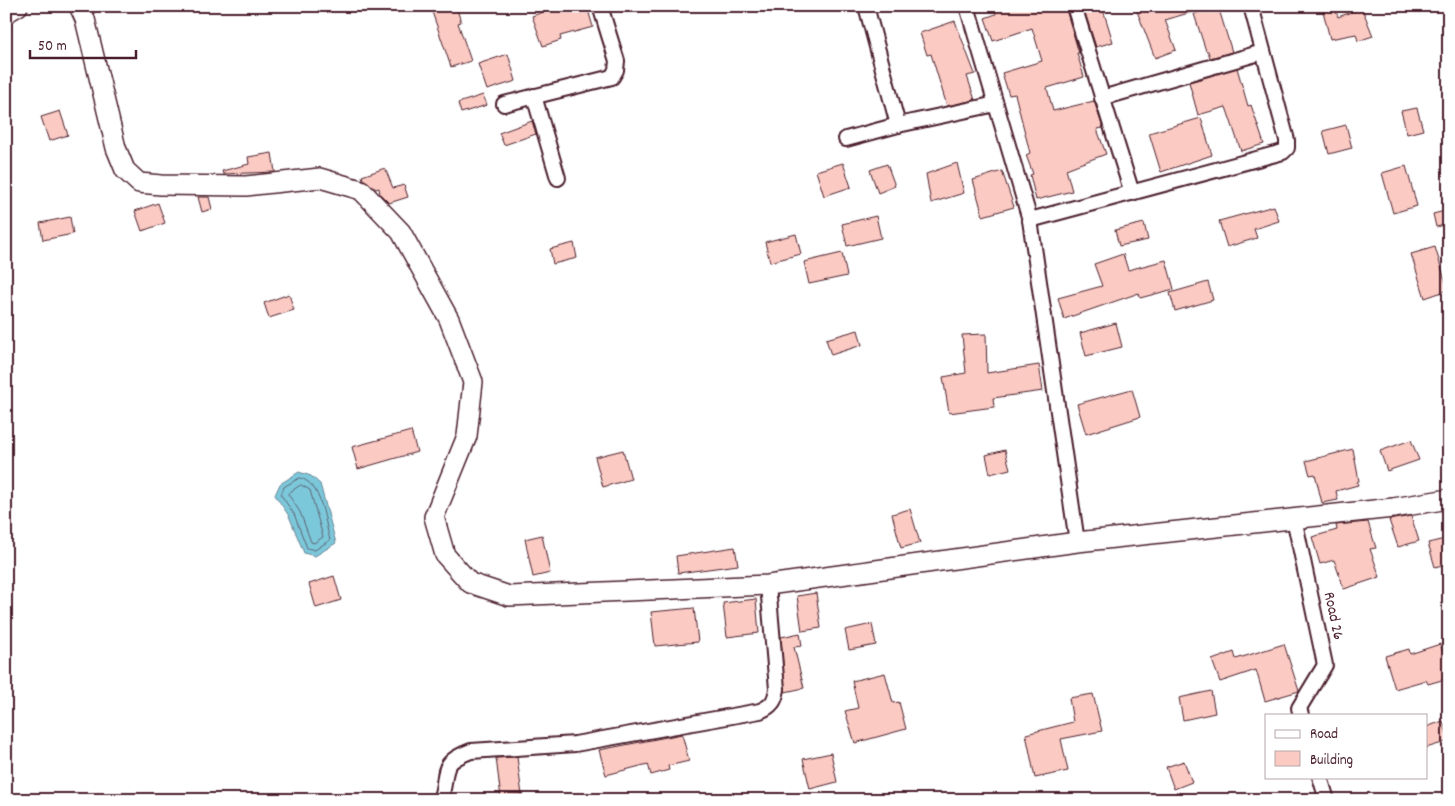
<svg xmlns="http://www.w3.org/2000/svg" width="1455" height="806" font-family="Dekko,sans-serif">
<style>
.water{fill:#7bc8db;stroke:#678495}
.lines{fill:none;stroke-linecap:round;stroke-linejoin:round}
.shore{stroke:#5e6371;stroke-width:1}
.building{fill:#facac3;stroke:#4a1f2b}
.street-casing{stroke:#4a1f2b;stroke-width:18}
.secondary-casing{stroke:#4a1f2b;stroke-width:22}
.street{stroke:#fff;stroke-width:14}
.secondary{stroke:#fff;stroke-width:19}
.labels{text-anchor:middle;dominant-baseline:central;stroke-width:4;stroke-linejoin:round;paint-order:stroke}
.street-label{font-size:16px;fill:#4a1f2b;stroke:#fff}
</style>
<rect width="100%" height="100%" fill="#fff"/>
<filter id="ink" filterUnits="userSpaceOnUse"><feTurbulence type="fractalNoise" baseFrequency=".02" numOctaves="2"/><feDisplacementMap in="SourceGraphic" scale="10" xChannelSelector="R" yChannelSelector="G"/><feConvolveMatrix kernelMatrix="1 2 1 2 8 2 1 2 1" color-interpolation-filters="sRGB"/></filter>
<g filter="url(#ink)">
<!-- water -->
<polygon class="water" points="299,472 311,476 320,484 336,543 315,556 304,553 289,516 275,495 280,484"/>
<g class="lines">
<!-- shore -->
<g class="shore">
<path d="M 300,478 C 322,483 324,520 330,540 L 315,550 L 307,548 L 294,514 L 281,495 L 284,487 Z"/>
<polygon points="301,485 310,490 323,537 314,543 311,542 300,512 288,494"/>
</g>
</g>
<!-- building -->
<g class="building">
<polygon points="430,6 456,6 461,22 458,23 471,61 451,67"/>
<polygon points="559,6 587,6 593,27 560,36 561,40 543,46 532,16"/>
<polygon points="993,6 1065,6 1079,53 1077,53 1084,77 1047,88 1053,111 1094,101 1103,128 1097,129 1106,154 1066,169 1072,191 1036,200 1030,175 1033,174 1026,155 1030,153 1015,94 1009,95 1002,73 1042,61 1032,28 993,41 985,18 996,14"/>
<polygon points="1102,6 1113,42 1096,47 1083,7"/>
<polygon points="1135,6 1201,6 1202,9 1165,20 1176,50 1155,58"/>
<polygon points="1218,6 1232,52 1210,58 1208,51 1206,51 1194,14"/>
<polygon points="1335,8 1338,17 1362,8 1373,36 1358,41 1356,34 1330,39 1323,11"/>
<polygon points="955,21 975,74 967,76 975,100 947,106 931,54 927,55 920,33"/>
<polygon points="508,54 516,81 487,90 478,64"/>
<polygon points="1237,68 1248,106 1251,105 1264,144 1241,151 1226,107 1198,115 1189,82"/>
<polygon points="483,95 487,105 461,113 458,103"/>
<polygon points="1417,108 1423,130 1407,134 1401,111"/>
<polygon points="60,111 68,135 49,141 41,117"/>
<polygon points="1201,118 1212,155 1161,172 1149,133"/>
<polygon points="532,121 536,134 504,145 499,133"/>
<polygon points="1346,125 1352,148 1329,154 1323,131"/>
<polygon points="272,153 275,172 223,174 222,171 249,164 248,157"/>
<polygon points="843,163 851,187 824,196 816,171"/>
<polygon points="957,163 964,193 931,203 926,174"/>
<polygon points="887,164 895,186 878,193 870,170"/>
<polygon points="1406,166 1417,206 1393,213 1382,173"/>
<polygon points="385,168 393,188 404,185 408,197 389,203 380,194 379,188 376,189 363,179 362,176"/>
<polygon points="1002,171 1014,207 983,216 973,180"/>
<polygon points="198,197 209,197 212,209 202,212"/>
<polygon points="158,203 165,223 142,231 135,211"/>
<polygon points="1274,206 1279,221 1254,229 1257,238 1227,247 1219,221"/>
<polygon points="1449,210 1449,224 1436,227 1433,214"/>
<polygon points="876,216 881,238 847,246 842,224"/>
<polygon points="70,217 73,234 43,240 40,223"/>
<polygon points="1144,223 1148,240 1119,246 1115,230"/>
<polygon points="796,234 801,254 770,262 765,242"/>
<polygon points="574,243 577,258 553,264 550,249"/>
<polygon points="1435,247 1448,290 1425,298 1411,254"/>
<polygon points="842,253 847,276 809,284 804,262"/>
<polygon points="1123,254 1128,270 1166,260 1174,289 1140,298 1139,293 1064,319 1058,298 1102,286 1094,264"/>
<polygon points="1208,282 1213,300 1175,311 1170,293"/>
<polygon points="289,294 294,310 269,318 264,303"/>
<polygon points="1116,323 1122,347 1086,356 1080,333"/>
<polygon points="858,330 862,345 831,355 826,339"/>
<polygon points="986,334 987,373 1039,365 1043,391 993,398 994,407 949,413 943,377 966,373 962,335"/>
<polygon points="1132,389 1140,417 1086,434 1077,404"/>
<polygon points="411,431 417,452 358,469 352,447"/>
<polygon points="1411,440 1419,460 1387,471 1380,451"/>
<polygon points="1353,449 1359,481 1357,482 1358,485 1336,491 1338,500 1322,503 1315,474 1310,475 1306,461"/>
<polygon points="623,450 631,479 603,487 595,457"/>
<polygon points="1005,450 1010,469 990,474 986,455"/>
<polygon points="910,509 920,543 901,548 892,514"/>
<polygon points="1411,516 1419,541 1398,547 1389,520"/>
<polygon points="1368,522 1376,548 1370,549 1380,577 1344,589 1334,560 1320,564 1312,537 1337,530 1336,525"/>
<polygon points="542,535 550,573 533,577 525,539"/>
<polygon points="1449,538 1449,563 1435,567 1428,543"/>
<polygon points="735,547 738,565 678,573 676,556"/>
<polygon points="334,576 341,600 316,608 309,584"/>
<polygon points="816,593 821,628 802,631 797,596"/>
<polygon points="756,599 759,633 727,637 723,603"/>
<polygon points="694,608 698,642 655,646 651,612"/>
<polygon points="872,624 876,645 849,650 845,630"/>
<polygon points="800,633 802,646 794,647 804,688 785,692 781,637"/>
<polygon points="1284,644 1299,691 1265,701 1256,670 1220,682 1212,660 1234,652 1236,659"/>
<polygon points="1440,644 1449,669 1449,678 1428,684 1426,680 1395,689 1385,656 1409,649 1410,654"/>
<polygon points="885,673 893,703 899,702 906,729 855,743 845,711 858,708 852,681"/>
<polygon points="1211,691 1215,713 1183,720 1179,698"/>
<polygon points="1093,694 1102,731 1061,739 1068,771 1035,778 1026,734 1073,722 1069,698"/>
<polygon points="1443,721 1449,741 1426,748 1426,727"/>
<polygon points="682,734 689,761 668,766 669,770 651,775 648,764 606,775 599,750"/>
<polygon points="831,753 837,782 810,789 803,759"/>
<polygon points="517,757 522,795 501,798 496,758"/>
<polygon points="1184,761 1192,782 1174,789 1166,767"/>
</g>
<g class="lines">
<!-- street casing -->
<g class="street-casing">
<g id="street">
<polyline points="866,6 898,125"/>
<polyline points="967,6 1030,220 1077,542"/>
<polyline points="1074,6 1132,193"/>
<polyline points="534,96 558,178"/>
<polyline points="1102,98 1263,52"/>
<polyline points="504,104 612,77 616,70 617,61 600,6"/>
<polyline points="846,139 898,125 996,104"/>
<polyline points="1030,220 1283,152 1287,148 1287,140 1251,6"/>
<polyline points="1294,518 1325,665 1299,708 1301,715"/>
<polyline points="1320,777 1327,800"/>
<path d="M 440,800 C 450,773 436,764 471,751 L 575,744 L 760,711 C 772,706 775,701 777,689 L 768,585"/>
</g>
</g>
<!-- secondary casing -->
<g class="secondary-casing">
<g id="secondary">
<polyline points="79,6 85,19 116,148 125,170 139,183 161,185 246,186 320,178 361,190 401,232 449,319 473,382 467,436 434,517 445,555 470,583 509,596 768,585 1077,542 1393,508 1449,499"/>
<polyline points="6,13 18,6"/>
</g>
</g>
<!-- street -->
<use href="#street" class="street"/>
<!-- secondary -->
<use href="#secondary" class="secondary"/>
</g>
</g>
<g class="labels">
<!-- street labels -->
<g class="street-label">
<text transform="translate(1333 616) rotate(78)">Road 26</text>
</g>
</g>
<!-- margin -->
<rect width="1455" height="806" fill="none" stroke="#fff" stroke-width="25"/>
<rect x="12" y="12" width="1430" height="781" fill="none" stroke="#4a1f2b" stroke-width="2" filter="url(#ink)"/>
<!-- legend -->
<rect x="1265" y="714" width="162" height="65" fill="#ffffff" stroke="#b7a5aa"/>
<rect x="1275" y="730" width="25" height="8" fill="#ffffff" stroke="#b7a5aa"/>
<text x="1310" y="738" font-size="15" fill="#4a1f2b">Road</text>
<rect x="1275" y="751" width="25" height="15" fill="#facac3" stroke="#b7a5aa"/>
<text x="1310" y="764" font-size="15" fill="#4a1f2b">Building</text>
<!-- scale -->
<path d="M30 50v8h106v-8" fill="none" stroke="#4a1f2b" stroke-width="2.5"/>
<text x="38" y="50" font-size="15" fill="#4a1f2b" stroke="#ffffff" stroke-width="4" paint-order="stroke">50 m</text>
</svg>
